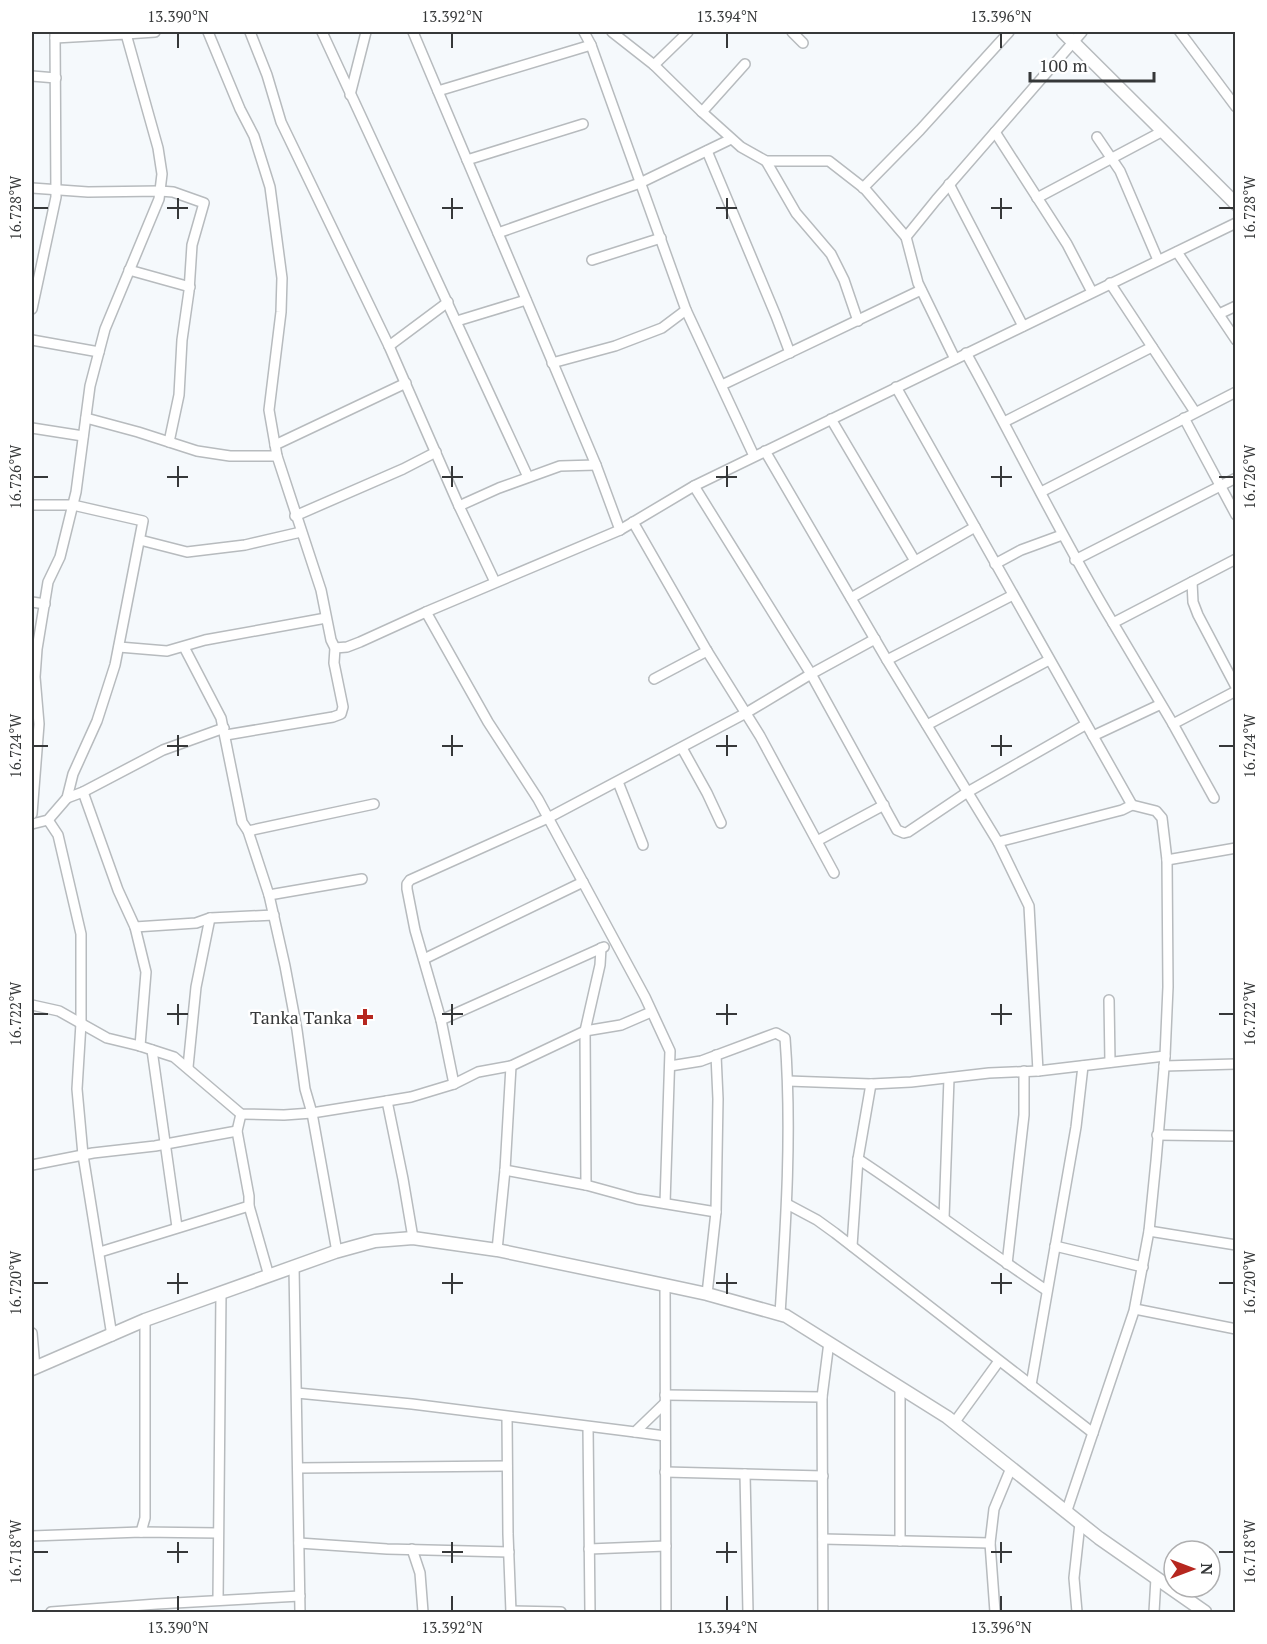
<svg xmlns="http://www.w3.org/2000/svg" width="1267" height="1644" font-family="'PT Serif',serif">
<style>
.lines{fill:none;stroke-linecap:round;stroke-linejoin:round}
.minor-casing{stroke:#b7bbbe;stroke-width:12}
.tertiary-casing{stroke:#b7bbbe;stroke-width:15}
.minor{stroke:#fff;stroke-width:9}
.tertiary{stroke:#fff;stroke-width:12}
.ticks{fill:none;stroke:#363839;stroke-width:2}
.poi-dot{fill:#b6271f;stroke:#fff;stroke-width:2}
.labels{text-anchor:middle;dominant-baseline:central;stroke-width:5;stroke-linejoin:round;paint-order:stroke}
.poi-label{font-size:18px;fill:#363839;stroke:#fff;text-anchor:end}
.neatline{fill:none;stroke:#363839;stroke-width:2}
.ticks-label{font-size:15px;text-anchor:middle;fill:#363839}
</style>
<rect width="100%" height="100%" fill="#f5f9fc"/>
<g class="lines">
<!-- minor casing -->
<g class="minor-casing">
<g id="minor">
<polyline points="208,32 240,109 254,136 270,187 282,278 281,312 269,410 277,456 321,590 331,640 335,648 334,663 343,707 341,714 333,717 226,735"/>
<polyline points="250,32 267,75 281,122 389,346 459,506 495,582"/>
<polyline points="322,32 528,477"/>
<polyline points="413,32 596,465 620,530"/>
<polyline points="584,32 591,45 686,310 754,456"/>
<polyline points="612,32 654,65 702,112 741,147 766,161 829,161 865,189 906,237"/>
<polyline points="792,32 803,43"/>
<polyline points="1180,32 1236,107"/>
<polyline points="126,34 155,32"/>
<polyline points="654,65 688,32"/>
<polyline points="32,76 56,78"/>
<polyline points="438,91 591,45"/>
<polyline points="350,95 366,32"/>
<polyline points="702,112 745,64"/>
<polyline points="995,132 1067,244 1092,292"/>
<polyline points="1097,137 1120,171 1158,260"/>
<polyline points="707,151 776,316 790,353"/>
<polyline points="467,160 583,124"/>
<polyline points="766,161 796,213 831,254 844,280 858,321"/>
<polyline points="949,184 1023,326"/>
<polyline points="32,188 88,192 160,191 173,192 204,203 192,245 189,291 182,340 179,395 169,442"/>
<polyline points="863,188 920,130 1009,32"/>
<polyline points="1037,198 1163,131"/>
<polyline points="498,233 640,183 731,139"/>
<polyline points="1177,252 1236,340"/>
<polyline points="592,260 661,238"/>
<polyline points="129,270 190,287"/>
<polyline points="1110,283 1195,412"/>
<polyline points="32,309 56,197 55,34"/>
<polyline points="1219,314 1236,306"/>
<polyline points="457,321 526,300"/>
<polyline points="32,340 99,352"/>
<polyline points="389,346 448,302"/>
<path d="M 966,353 C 1016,443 1060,535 1113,623 L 1236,559"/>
<polyline points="955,359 918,283 906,237 936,200 1082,32"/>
<polyline points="552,363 615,346 662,328 686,310"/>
<polyline points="722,385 921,290"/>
<polyline points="896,387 1132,805"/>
<polyline points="86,418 138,432 197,451 230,456 277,456"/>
<polyline points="1184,418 1236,515"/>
<polyline points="831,419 915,561"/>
<polyline points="1004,422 1152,347"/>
<polyline points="32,428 83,436"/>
<polyline points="275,445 406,383"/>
<polyline points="765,451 887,660 998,842 1029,906 1038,1071"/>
<polyline points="694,486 811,674 897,830 904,833 908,832 966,793 1085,725"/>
<polyline points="1041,492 1236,392"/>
<polyline points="32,505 73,505 143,521 115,665 97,721 73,774 67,798 48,820 32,824"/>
<polyline points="459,506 499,488 560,466 596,465"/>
<polyline points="295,516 403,469 436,452"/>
<polyline points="633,522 707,651 760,736 834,873"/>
<polyline points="140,540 187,552 245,545 301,532"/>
<polyline points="1075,560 1236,478"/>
<polyline points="995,564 1021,550 1062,535"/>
<polyline points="1192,582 1193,602 1198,615 1236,687"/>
<polyline points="851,598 975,527"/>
<polyline points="32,602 45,604"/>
<polyline points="426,612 488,722 538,799 645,997 670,1051 665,1203"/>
<polyline points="1113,623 1173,724 1236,691"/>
<polyline points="119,647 167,651 205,640 326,618"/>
<polyline points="184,647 221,718 242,822 248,831 269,895 285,966 297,1030 305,1089 312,1113 337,1252"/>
<polyline points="335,648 347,647 360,642 426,612 620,530 694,486 1236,223"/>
<polyline points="887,660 1013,595"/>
<polyline points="654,679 707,651"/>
<polyline points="1173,724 1214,798"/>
<polyline points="927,725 1049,660"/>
<polyline points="1093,736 1159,705"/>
<polyline points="682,748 707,793 721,823"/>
<polyline points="618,782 643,845"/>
<polyline points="83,792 118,890 135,927 146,972 140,1046"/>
<polyline points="67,798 83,792 163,750 224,728"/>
<polyline points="32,814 39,724 35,677 37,649 48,582 60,557 76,492 90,386 105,329 159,199 162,174 158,148 126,34 55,38"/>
<polyline points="48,820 58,835 81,934 81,1023 77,1089 83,1155 112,1336"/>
<polyline points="248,831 374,804"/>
<polyline points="817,841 884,805"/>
<polyline points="998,842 1122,810 1132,805 1156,811 1162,818 1167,860 1168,987 1165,1056 1156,1161 1149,1231 1134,1311 1066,1513"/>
<polyline points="1167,860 1236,848"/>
<polyline points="269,895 362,879"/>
<polyline points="135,927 196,923 210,918 274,915"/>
<polyline points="424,959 583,882"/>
<polyline points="1109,1000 1110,1062"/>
<polyline points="32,1005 59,1011 107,1038 140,1046 174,1057 241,1114 284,1115 312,1113 387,1101 403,1179 413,1238"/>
<polyline points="441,1020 604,947"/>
<polyline points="152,1050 177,1227"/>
<path d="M 670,1066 L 701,1061 L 776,1033 L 785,1038 C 792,1130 786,1222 780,1314"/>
<polyline points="1164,1066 1236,1064"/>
<polyline points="188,1067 196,987 210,918"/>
<polyline points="788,1081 871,1084 911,1082 989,1073 1038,1071 1165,1056"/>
<polyline points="454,1084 441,1020 415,930 407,889 407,884 410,880 548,818 746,713 811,674 875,639"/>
<polyline points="387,1101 411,1097 454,1084 478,1072 511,1066 585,1031 621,1025 651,1012"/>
<polyline points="241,1114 237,1131 249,1196 249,1206 269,1276"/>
<polyline points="1157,1135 1236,1136"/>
<path d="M 858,1159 C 922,1201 983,1248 1046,1290"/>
<polyline points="32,1165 93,1153 155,1146 237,1131"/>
<polyline points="505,1170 586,1185 637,1199 716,1212"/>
<polyline points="586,1185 585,1031 600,965 601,948"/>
<polyline points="787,1204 817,1220 835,1233 1093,1433"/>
<polyline points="944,1218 949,1078"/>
<polyline points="1149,1231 1236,1245"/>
<polyline points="852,1246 858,1159 871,1084"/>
<polyline points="1055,1246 1143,1267"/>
<polyline points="497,1250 505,1170 511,1066"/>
<polyline points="100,1252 249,1206"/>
<polyline points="1007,1264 1024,1115 1024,1071"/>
<polyline points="294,1267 300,1612"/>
<polyline points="665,1285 666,1612"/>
<polyline points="707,1294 716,1212 718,1099 716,1055"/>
<polyline points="1135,1309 1236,1329"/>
<polyline points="32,1333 35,1368"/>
<polyline points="1031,1385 1076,1127 1083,1066"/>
<polyline points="297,1393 412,1404 635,1432 665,1403"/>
<polyline points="665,1395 822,1397"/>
<polyline points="507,1417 508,1534 511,1612"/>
<polyline points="954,1423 999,1361"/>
<polyline points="588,1427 590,1612"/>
<polyline points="635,1432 665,1436"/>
<polyline points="298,1468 507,1466"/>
<polyline points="665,1472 823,1476"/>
<polyline points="745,1474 748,1612"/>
<polyline points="141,1532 145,1518 145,1320"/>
<polyline points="32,1536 141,1532 218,1533"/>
<polyline points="823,1539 990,1543"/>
<polyline points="900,1541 900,1387"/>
<polyline points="299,1543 387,1549 509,1552"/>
<polyline points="412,1549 420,1573 423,1612"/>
<polyline points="589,1549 666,1546"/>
<polyline points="218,1600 221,1293"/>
<polyline points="511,1611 561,1612"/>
<polyline points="51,1612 157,1604 300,1596"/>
<polyline points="823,1612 822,1397 829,1342"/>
<polyline points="995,1612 990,1543 994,1509 1011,1468"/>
<polyline points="1077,1612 1074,1578 1080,1523"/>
<polyline points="1154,1612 1156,1578"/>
</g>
</g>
<!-- tertiary casing -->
<g class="tertiary-casing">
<g id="tertiary">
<polyline points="1063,32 1236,204"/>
<polyline points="32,1369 145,1320 335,1252 375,1241 413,1238 497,1250 665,1285 707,1294 786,1316 947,1417 1099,1538 1205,1612"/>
</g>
</g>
<!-- minor -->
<use href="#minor" class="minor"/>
<!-- tertiary -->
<use href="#tertiary" class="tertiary"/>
</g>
<!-- ticks -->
<path class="ticks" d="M 178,33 L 178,48M 452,33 L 452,48M 727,33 L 727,48M 1001,33 L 1001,48M 178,198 L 178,219M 452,198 L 452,219M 727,198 L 727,219M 1001,198 L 1001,219M 33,208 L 48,208M 167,208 L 188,208M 442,208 L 463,208M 716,208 L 737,208M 991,208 L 1012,208M 1219,208 L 1234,208M 178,466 L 178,487M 452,466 L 452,487M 727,466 L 727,487M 1001,466 L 1001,487M 33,477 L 48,477M 167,477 L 188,477M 442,477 L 463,477M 716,477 L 737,477M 991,477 L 1012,477M 1219,477 L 1234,477M 178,735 L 178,756M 452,735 L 452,756M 727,735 L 727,756M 1001,735 L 1001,756M 33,746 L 48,746M 167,746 L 188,746M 442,746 L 463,746M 716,746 L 737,746M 991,746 L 1012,746M 1219,746 L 1234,746M 178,1004 L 178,1025M 452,1004 L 452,1025M 727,1004 L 727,1025M 1001,1004 L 1001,1025M 33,1014 L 48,1014M 167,1014 L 188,1014M 442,1014 L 463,1014M 716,1014 L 737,1014M 991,1014 L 1012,1014M 1219,1014 L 1234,1014M 178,1273 L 178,1294M 452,1273 L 452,1294M 727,1273 L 727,1294M 1001,1273 L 1001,1294M 33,1283 L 48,1283M 167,1283 L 188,1283M 442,1283 L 463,1283M 716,1283 L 737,1283M 991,1283 L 1012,1283M 1219,1283 L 1234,1283M 178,1542 L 178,1563M 452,1542 L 452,1563M 727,1542 L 727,1563M 1001,1542 L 1001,1563M 33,1552 L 48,1552M 167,1552 L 188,1552M 442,1552 L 463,1552M 716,1552 L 737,1552M 991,1552 L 1012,1552M 1219,1552 L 1234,1552M 178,1596 L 178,1611M 452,1596 L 452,1611M 727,1596 L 727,1611M 1001,1596 L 1001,1611"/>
<!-- markers -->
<path class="poi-dot" d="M362 1008h6v6h6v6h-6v6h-6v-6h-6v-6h6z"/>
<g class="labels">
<!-- poi labels -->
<g class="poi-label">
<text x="352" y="1017">Tanka Tanka</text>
</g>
</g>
<!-- border -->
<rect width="1267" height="1644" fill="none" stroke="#ffffff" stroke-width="66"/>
<!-- north arrow -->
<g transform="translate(1192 1569) rotate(90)"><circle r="28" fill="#ffffff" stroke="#afafb0" stroke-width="1.5"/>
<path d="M0-4.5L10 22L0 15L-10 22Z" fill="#b6271f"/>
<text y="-9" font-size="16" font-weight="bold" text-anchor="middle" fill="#363839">N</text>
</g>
<!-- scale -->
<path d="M1030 72v9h124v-9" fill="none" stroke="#363839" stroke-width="3"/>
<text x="1039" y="72" font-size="18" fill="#363839" stroke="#ffffff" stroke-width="4.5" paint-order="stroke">100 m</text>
<rect x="33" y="33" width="1201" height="1578" class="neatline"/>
<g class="ticks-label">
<text x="178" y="22">13.390°N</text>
<text x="452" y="22">13.392°N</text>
<text x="727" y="22">13.394°N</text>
<text x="1001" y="22">13.396°N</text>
<text transform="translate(1250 208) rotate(-90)" y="5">16.728°W</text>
<text transform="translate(16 208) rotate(-90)" y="5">16.728°W</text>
<text transform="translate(1250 477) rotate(-90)" y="5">16.726°W</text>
<text transform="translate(16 477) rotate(-90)" y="5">16.726°W</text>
<text transform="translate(1250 746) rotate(-90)" y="5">16.724°W</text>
<text transform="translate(16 746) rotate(-90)" y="5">16.724°W</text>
<text transform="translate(1250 1014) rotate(-90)" y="5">16.722°W</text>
<text transform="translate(16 1014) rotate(-90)" y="5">16.722°W</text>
<text transform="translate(1250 1283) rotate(-90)" y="5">16.720°W</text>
<text transform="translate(16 1283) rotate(-90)" y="5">16.720°W</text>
<text transform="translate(1250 1552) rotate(-90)" y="5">16.718°W</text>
<text transform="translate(16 1552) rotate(-90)" y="5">16.718°W</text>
<text x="178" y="1633">13.390°N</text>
<text x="452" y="1633">13.392°N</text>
<text x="727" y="1633">13.394°N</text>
<text x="1001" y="1633">13.396°N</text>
</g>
</svg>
